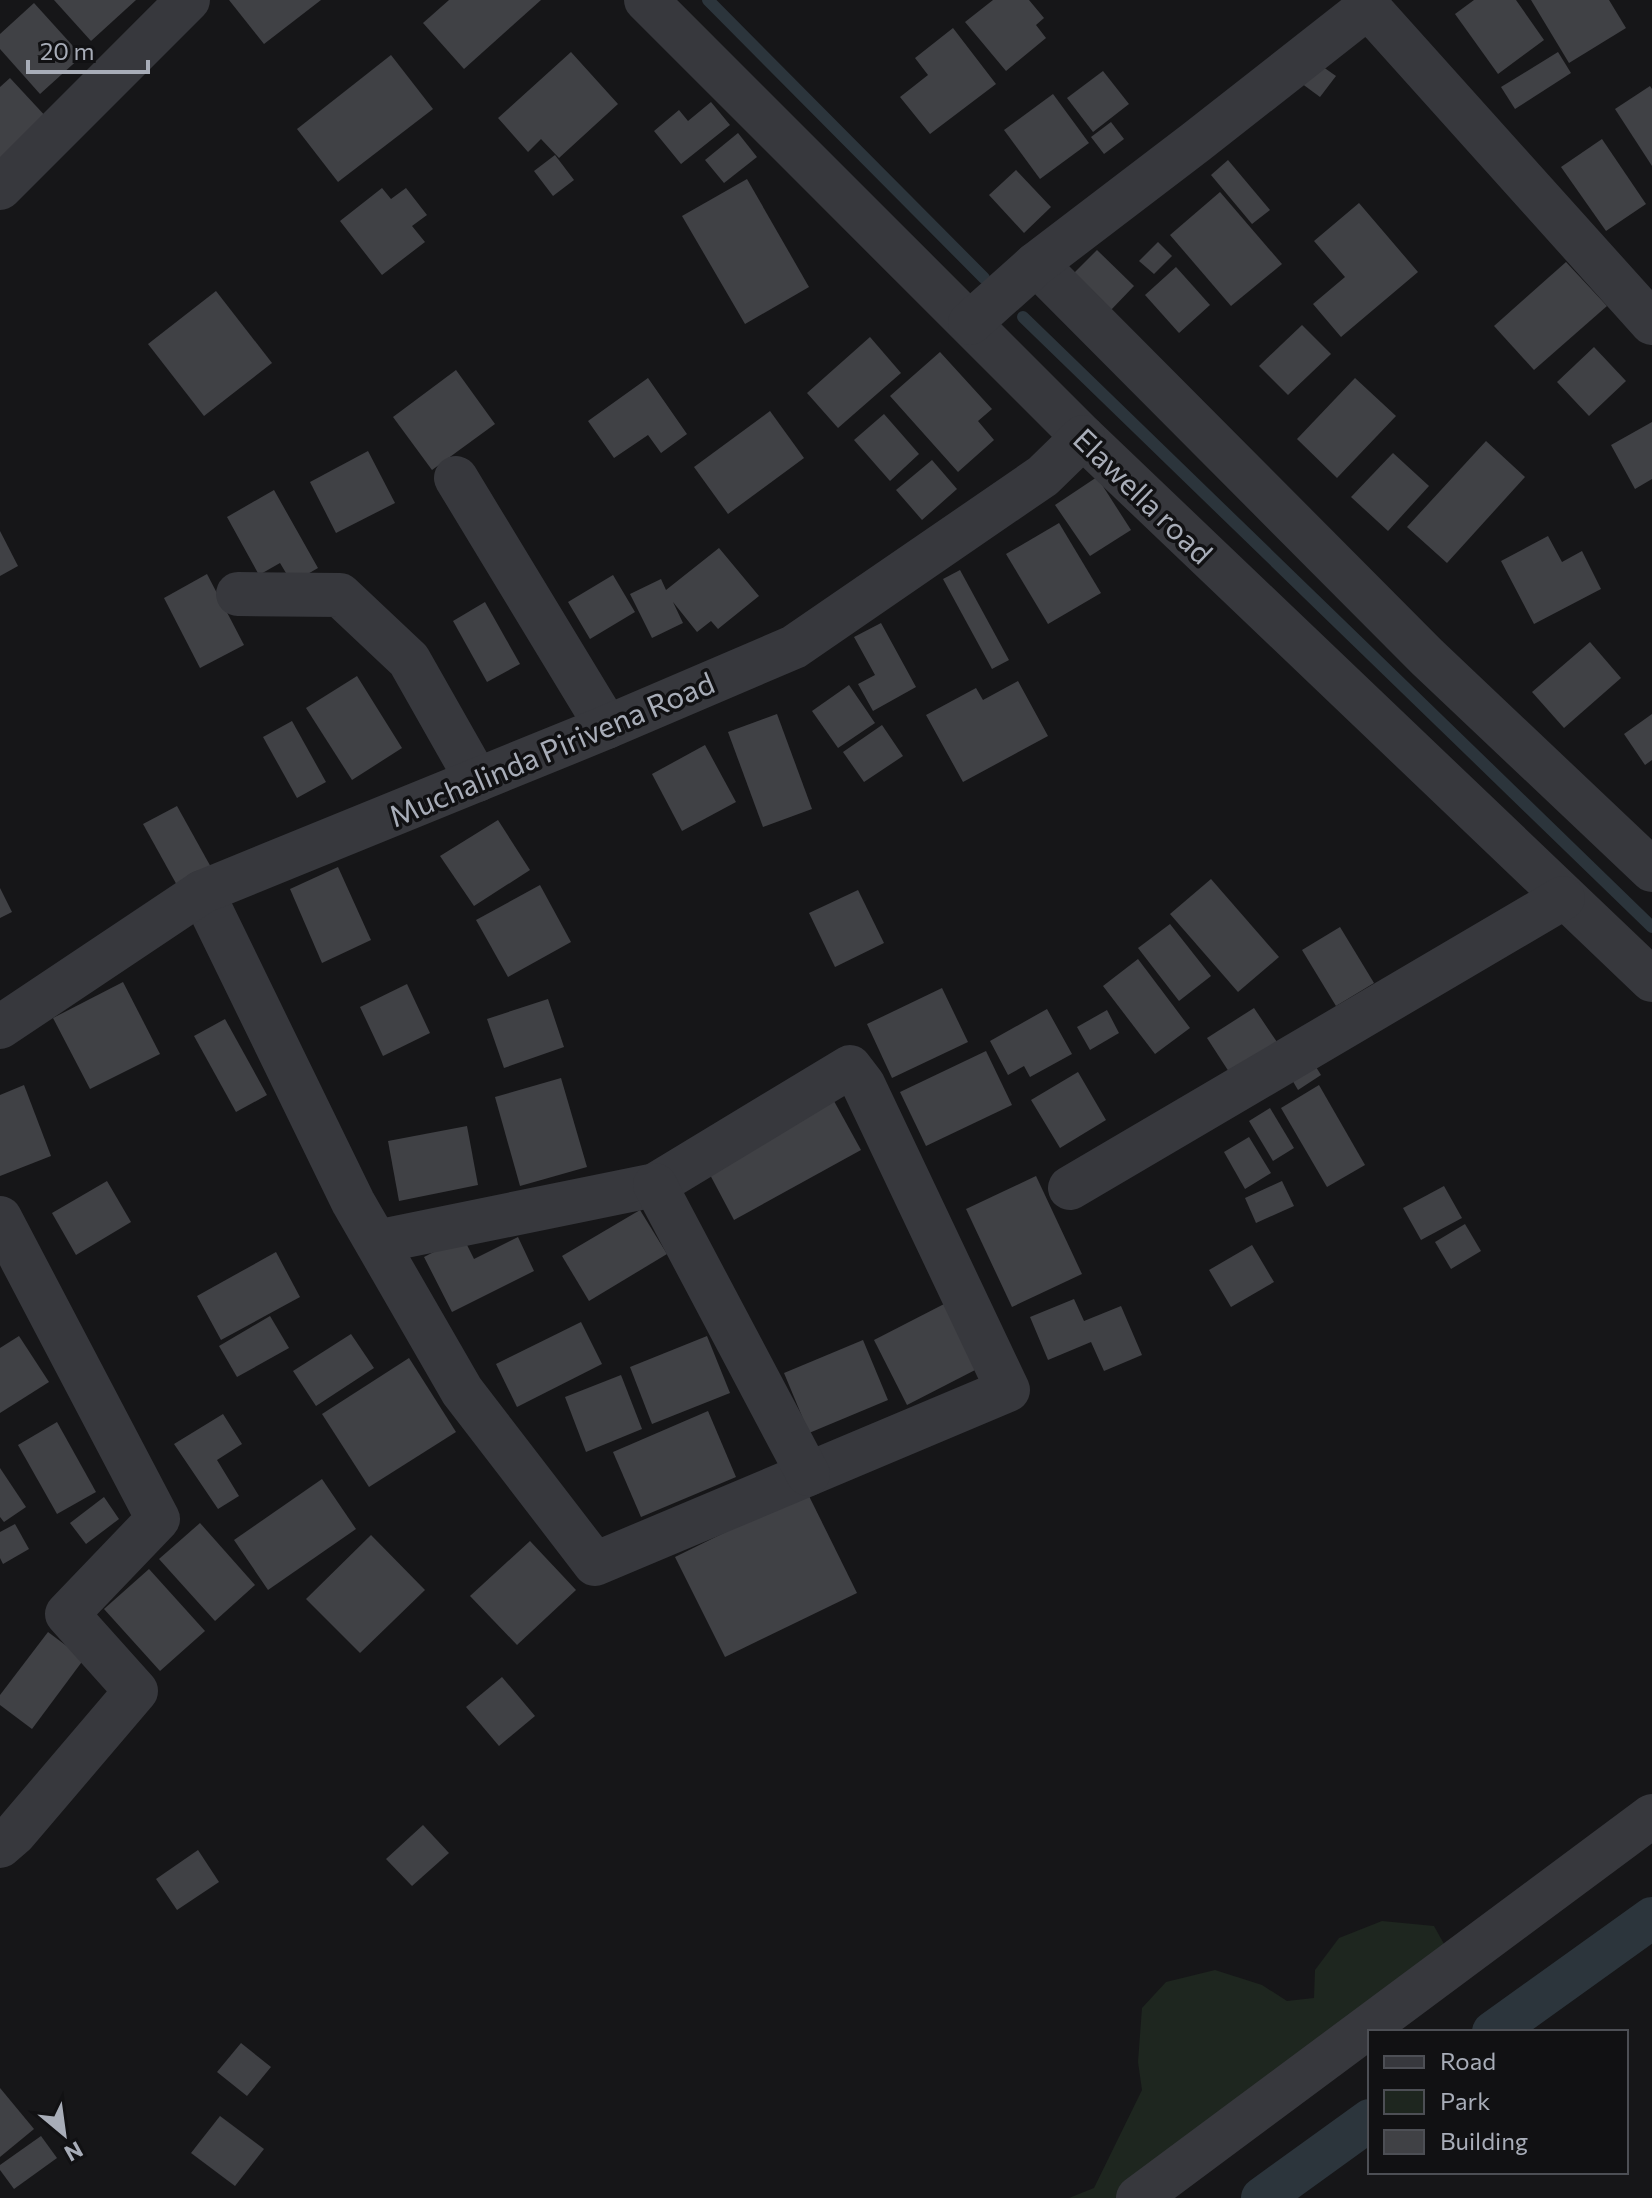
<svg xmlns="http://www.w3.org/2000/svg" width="1652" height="2198" font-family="Commissioner,sans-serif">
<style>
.green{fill:#1e261f}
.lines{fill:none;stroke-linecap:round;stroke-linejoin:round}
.stream{stroke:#2c353c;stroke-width:12}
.canal{stroke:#2c353c;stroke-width:42}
.building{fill:#404145}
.minor{stroke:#37383d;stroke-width:44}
.labels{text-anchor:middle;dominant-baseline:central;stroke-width:7;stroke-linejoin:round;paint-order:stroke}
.street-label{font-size:30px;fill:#a8adb8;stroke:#111113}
</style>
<rect width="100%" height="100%" fill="#161618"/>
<!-- green -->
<polygon class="green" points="1382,1921 1434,1926 1449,1953 1119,2198 1069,2198 1094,2188 1142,2090 1138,2062 1142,2008 1166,1982 1215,1970 1262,1985 1287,2001 1314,1998 1315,1970 1339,1938"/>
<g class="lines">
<!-- stream -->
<g class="stream">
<polyline points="708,0 984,278"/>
<polyline points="1023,317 1652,927"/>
</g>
<!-- canal -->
<g class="canal">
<polyline points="1493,2032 1652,1918"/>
<polyline points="1262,2198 1370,2120"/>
</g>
</g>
<!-- building -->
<g class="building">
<polygon points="54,0 136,0 91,41"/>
<polygon points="229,0 321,0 264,44"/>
<polygon points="449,0 541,0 464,69 423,23"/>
<polygon points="993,0 1029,0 1044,18 1036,25 1046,38 1006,71 965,22"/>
<polygon points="1474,0 1516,0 1544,40 1498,74 1455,14"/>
<polygon points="1531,0 1609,0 1626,28 1569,63"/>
<polygon points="34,3 82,56 40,94 0,49 0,34"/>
<polygon points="953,28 996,84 930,134 900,97 928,75 915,58"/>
<polygon points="571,52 618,104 559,158 541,139 528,152 498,118"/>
<polygon points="1558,52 1571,73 1515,109 1501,87"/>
<polygon points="391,55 433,109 338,182 297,129"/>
<polygon points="1316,62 1336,76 1320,97 1301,83"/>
<polygon points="1103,71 1129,104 1093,132 1067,98"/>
<polygon points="10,78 49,120 0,165 0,87"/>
<polygon points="1650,86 1652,89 1652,166 1615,109"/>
<polygon points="1053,94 1089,143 1040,179 1004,130"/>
<polygon points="711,102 730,125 681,164 654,131 679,110 688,121"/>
<polygon points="1111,122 1124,139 1104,154 1091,137"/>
<polygon points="738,133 757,157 724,183 705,160"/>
<polygon points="1602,139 1646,204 1606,231 1561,167"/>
<polygon points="555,155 574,180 553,196 534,171"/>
<polygon points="1228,160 1270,210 1252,224 1211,175"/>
<polygon points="1016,170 1051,207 1024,233 989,195"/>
<polygon points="747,179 809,287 745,324 682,216"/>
<polygon points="382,188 391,199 406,188 427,215 412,226 425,242 382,275 340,221"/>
<polygon points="1220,192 1282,264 1231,306 1170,235"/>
<polygon points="1359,203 1418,272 1341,337 1313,304 1345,277 1314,241"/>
<polygon points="1158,242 1172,256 1154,274 1139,261"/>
<polygon points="1097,250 1134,286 1109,312 1072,275"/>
<polygon points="1566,262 1607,306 1534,370 1494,326"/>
<polygon points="1176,267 1210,305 1179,333 1145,295"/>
<polygon points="216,291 272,363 204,416 148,344"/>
<polygon points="1302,325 1331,354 1288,395 1259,366"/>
<polygon points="870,337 901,373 838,428 807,393"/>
<polygon points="1594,347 1626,381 1589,416 1557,382"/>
<polygon points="940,352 992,409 978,421 994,440 958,472 890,396"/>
<polygon points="456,370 495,424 432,470 393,417"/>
<polygon points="648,378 687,434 661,453 648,435 614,458 588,421"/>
<polygon points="1355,378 1396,416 1337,478 1297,439"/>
<polygon points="770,411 804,458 728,514 694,467"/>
<polygon points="884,414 919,454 890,481 854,440"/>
<polygon points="1652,422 1652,479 1635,489 1611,445"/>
<polygon points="1486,441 1525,477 1447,563 1407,527"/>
<polygon points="368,451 395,503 336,533 310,482"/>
<polygon points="1393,453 1429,486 1388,531 1351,497"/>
<polygon points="932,460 957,489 922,520 896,490"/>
<polygon points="1097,477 1131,530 1090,556 1055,505"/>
<polygon points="274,490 318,568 292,583 280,563 259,575 227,517"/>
<polygon points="1059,523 1101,593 1048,624 1006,554"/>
<polygon points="0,531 18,566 0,576"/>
<polygon points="1548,536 1562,562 1582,551 1601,589 1534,624 1501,561"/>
<polygon points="719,548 759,596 718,629 711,621 697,632 673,602 683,623 652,638 630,594 661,579 666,590"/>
<polygon points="960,570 1009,660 992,669 943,579"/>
<polygon points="207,574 244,645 200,668 164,598"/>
<polygon points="613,575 635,612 590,639 568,602"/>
<polygon points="485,602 520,664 487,682 453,621"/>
<polygon points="881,623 916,687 873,711 858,684 875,675 854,637"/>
<polygon points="1590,642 1621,678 1564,728 1532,692"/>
<polygon points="357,676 402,748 352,780 306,708"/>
<polygon points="1018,681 1048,736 963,782 926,715 976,688 983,700"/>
<polygon points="849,685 875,723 838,748 812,711"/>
<polygon points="777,714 812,809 763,827 728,732"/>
<polygon points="1652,714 1652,760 1645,765 1624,734"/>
<polygon points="292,721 326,782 297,798 263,737"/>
<polygon points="882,725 903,756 864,782 843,752"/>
<polygon points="705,745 736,802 682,831 652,774"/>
<polygon points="177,806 212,869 178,887 143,824"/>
<polygon points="498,820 530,870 474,906 440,856"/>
<polygon points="338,867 371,940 322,963 290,889"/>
<polygon points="1211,879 1279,957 1238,992 1170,914"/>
<polygon points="540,885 571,942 508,977 476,920"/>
<polygon points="0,888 12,912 0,918"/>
<polygon points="858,890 884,943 835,967 809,913"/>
<polygon points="1170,924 1211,976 1179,1001 1138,948"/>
<polygon points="1340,927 1374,983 1336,1006 1302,950"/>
<polygon points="1138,959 1190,1028 1155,1054 1103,986"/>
<polygon points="123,982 160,1054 90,1089 53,1018"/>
<polygon points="407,984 430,1033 383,1056 360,1007"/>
<polygon points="942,988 968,1042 892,1078 867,1024"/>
<polygon points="548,999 564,1047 504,1068 487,1019"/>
<polygon points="1254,1008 1279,1045 1231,1075 1207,1038"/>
<polygon points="1047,1009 1072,1054 1030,1077 1024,1066 1008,1075 990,1041"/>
<polygon points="1107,1010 1119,1033 1090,1050 1077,1027"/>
<polygon points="225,1019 267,1095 236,1112 194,1036"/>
<polygon points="986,1051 1012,1105 926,1146 900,1092"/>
<polygon points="1311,1059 1321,1075 1298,1090 1288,1073"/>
<polygon points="1078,1072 1106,1120 1060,1148 1031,1100"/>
<polygon points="561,1078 587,1167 520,1186 495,1097"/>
<polygon points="24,1085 51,1156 0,1176 0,1095"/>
<polygon points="1319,1085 1365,1165 1327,1187 1281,1108"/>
<polygon points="834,1101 861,1150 734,1220 708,1171"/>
<polygon points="1270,1108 1294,1148 1273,1161 1249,1121"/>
<polygon points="467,1126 478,1185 399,1201 388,1141"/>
<polygon points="1249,1137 1271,1173 1245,1189 1224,1152"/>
<polygon points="1036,1176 1082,1274 1012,1307 966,1209"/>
<polygon points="107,1181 131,1222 76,1255 52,1213"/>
<polygon points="1282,1181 1294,1206 1256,1223 1245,1198"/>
<polygon points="1444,1186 1462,1218 1421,1240 1403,1208"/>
<polygon points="640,1210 667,1254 589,1301 562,1256"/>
<polygon points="1465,1224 1481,1251 1451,1269 1435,1242"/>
<polygon points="463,1237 474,1259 518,1237 534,1271 452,1312 424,1257"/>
<polygon points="1252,1245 1274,1282 1231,1307 1209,1270"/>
<polygon points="276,1252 300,1297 221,1340 197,1296"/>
<polygon points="1074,1299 1084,1321 1121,1306 1142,1355 1104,1371 1091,1342 1048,1360 1030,1317"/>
<polygon points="946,1303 979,1368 907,1405 874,1340"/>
<polygon points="270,1316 289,1348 237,1377 219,1346"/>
<polygon points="581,1322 602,1364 517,1407 496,1364"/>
<polygon points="351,1334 374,1368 316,1406 293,1371"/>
<polygon points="19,1336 49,1382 0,1413 0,1348"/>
<polygon points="707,1336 730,1393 652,1424 630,1367"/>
<polygon points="863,1340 888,1400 809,1433 784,1373"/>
<polygon points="409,1358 456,1432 369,1487 322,1414"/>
<polygon points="621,1375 642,1429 586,1452 565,1397"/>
<polygon points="708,1411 736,1477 641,1517 613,1452"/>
<polygon points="223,1414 242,1444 217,1460 239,1496 218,1509 174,1444"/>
<polygon points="57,1422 96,1492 57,1514 18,1445"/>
<polygon points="0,1468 26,1507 4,1522 0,1517"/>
<polygon points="322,1479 356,1529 268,1590 234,1540"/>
<polygon points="807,1492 857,1593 725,1657 675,1557"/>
<polygon points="104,1497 119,1519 86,1544 70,1523"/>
<polygon points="200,1523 255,1585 215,1621 159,1559"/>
<polygon points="15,1524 29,1549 3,1564 0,1558 0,1532"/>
<polygon points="371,1535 425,1590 360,1653 306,1599"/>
<polygon points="530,1541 576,1590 517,1645 470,1596"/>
<polygon points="149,1569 205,1631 160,1671 104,1609"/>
<polygon points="48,1632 84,1659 32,1729 0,1705 0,1695"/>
<polygon points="502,1677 535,1716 499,1746 466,1707"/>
<polygon points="423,1825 449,1853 412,1886 386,1859"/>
<polygon points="198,1850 219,1882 177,1910 156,1879"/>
<polygon points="241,2043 271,2067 247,2096 217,2072"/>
<polygon points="0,2088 34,2129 0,2157"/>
<polygon points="220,2116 264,2149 235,2186 191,2153"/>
<polygon points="41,2136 57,2158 14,2189 0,2170 0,2165"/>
</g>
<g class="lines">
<!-- minor -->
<g class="minor">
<polyline points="646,0 1083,437 1652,980"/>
<polyline points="0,188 188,0"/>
<polyline points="1036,264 1427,657 1652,870"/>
<polyline points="970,323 1036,264 1196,142 1368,7 1652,323"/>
<polyline points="456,478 607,727"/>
<polyline points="238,594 340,595 409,660 477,780"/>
<polyline points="202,892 353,1202 462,1391 595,1564 1008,1390 863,1084 850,1067 655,1185 376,1242"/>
<polyline points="0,1027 202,892 607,727 794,647 1043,476 1083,437"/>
<polyline points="655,1185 808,1474"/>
<polyline points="1070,1188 1563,898"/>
<polyline points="0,1218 158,1519 67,1614 136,1691 15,1833 0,1846"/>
<polyline points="1138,2198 1652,1816"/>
</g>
</g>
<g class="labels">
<!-- street labels -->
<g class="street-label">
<text transform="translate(1144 495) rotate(44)">Elawella road</text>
<text transform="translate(551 748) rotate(-23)">Muchalinda Pirivena Road</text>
</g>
</g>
<!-- legend -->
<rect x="1368" y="2030" width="260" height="144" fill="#111113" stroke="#4d4f55" stroke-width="2"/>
<rect x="1384" y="2056" width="40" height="12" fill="#37383d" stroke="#4d4f55" stroke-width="2"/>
<text x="1440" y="2070" font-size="24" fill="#a8adb8">Road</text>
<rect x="1384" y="2090" width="40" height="24" fill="#1e261f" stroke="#4d4f55" stroke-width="2"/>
<text x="1440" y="2110" font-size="24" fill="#a8adb8">Park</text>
<rect x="1384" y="2130" width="40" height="24" fill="#404145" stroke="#4d4f55" stroke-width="2"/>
<text x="1440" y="2150" font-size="24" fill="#a8adb8">Building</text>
<!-- north arrow -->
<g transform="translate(64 2134) rotate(151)" stroke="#111113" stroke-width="6" paint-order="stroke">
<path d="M0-6L14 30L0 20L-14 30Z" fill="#a8adb8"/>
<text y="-12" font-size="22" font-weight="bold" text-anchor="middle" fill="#a8adb8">N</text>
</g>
<!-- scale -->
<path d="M28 60v12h120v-12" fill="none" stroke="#a8adb8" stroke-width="4"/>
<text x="40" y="60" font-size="24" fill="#a8adb8" stroke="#111113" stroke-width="6" paint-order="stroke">20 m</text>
</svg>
